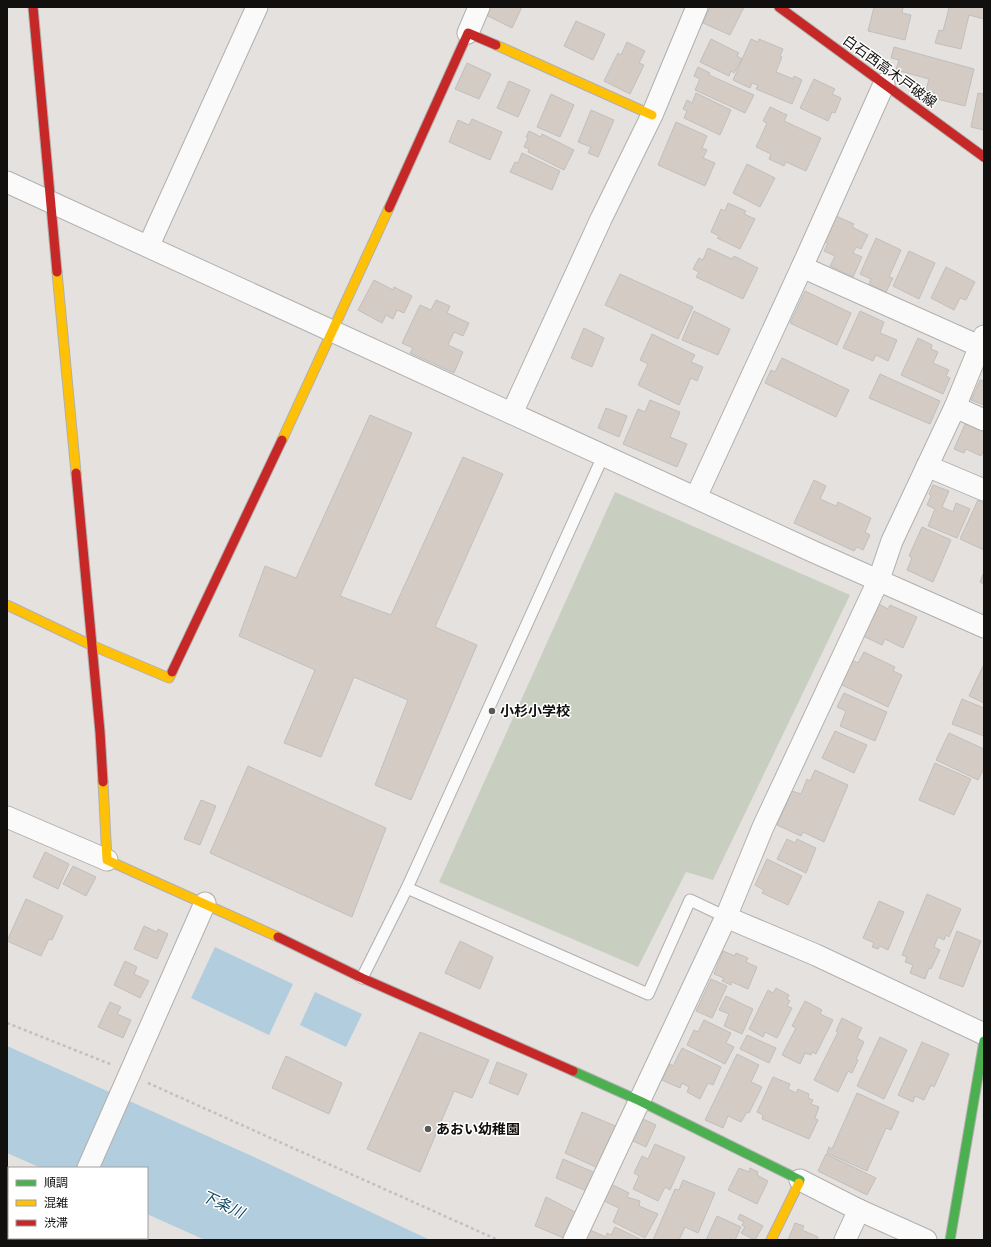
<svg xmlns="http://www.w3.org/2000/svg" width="991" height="1247" font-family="Arial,'Noto Sans JP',sans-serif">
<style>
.green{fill:#c8cfc1}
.water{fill:#b2cdde}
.building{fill:#d3cbc4;stroke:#c1bfbd}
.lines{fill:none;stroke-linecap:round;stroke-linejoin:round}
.lane-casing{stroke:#b1b0ae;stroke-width:13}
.street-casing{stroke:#b1b0ae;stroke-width:23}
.fast-casing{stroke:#b1b0ae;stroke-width:11}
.slow-casing{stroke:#b1b0ae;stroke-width:11}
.jam-casing{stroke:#b1b0ae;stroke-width:11}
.path{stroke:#c1c0c0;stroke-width:2.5;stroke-dasharray:3 3;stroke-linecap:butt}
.lane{stroke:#fbfafa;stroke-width:11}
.street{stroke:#fbfafa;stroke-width:21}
.fast{stroke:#4caf50;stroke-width:9}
.slow{stroke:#ffc107;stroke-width:9}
.jam{stroke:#c62828;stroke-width:9}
.poi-dot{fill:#5b5957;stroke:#fff;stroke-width:1.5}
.labels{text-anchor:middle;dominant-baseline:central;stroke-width:3;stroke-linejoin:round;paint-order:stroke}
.street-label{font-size:14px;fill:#11100e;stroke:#fff}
.poi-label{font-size:14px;font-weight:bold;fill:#11100e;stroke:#fff;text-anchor:start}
.water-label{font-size:15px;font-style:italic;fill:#124660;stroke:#fff}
</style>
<rect width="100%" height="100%" fill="#e4e1df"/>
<!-- green -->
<polygon class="green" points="615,492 850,595 713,880 686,872 638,967 439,882"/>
<!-- water -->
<g class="water">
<polygon points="215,947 293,984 269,1035 191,998"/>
<polygon points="315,992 362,1014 346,1047 300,1025"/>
<polygon points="7,1046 254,1157 430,1240 205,1240 147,1214 147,1168 41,1168 7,1153"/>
</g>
<!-- building -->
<g class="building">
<polygon points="490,7 522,7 512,28 486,15"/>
<polygon points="710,7 744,7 730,35 703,23"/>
<polygon points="874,7 903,7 902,13 911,15 905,40 868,31"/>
<polygon points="945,7 984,7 984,19 969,15 961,49 935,43 939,30 943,31 949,8"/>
<polygon points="576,21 605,34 593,60 564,46"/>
<polygon points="711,39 739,53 737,56 742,59 734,73 731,71 729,76 700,62"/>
<polygon points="751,39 758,42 759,39 783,49 780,56 782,57 776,72 793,79 794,76 802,80 792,104 756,89 758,85 752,83 750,88 733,80"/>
<polygon points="627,42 645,51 639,63 644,65 630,94 604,81 618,53 621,55"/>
<polygon points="894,47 974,69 965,106 933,98 934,92 926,90 929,79 896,70 899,60 891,58"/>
<polygon points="467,63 491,74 479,99 455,89"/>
<polygon points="698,67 710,73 709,75 754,95 745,113 695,90 700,79 694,76"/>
<polygon points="814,79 835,89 832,94 841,98 835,113 832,112 828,121 800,108"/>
<polygon points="509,81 530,90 518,117 497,108"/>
<polygon points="696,93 731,110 720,135 684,118 687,111 683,109 687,100 692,103"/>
<polygon points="978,93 984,94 984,130 971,127"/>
<polygon points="551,94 574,105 560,137 537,127"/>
<polygon points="770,107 787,115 784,121 821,138 806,171 786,162 784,166 769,159 771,154 756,147 767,123 763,121"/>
<polygon points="591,110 614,120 598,157 588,153 591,147 578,142"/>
<polygon points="472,119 502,132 490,160 449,142 458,120 469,125"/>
<polygon points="676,122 707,136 702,148 707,150 703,158 715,163 705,186 658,165"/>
<polygon points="529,131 541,137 542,134 574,150 564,170 528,152 529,149 524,147 528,138 526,137"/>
<polygon points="522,153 560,171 552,190 510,172 515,162 518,163"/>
<polygon points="747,164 775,178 760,207 733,193"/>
<polygon points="728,203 746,211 744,214 755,219 740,249 717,238 719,236 711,232 721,209 725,211"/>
<polygon points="836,216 854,224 852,227 868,235 861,249 856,247 853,253 862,257 853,277 830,266 835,256 824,251 828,243 824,242"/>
<polygon points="876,238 901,250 889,277 893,278 886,292 869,284 871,279 860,274"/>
<polygon points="708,248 732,259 734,256 758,268 743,299 696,277 699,272 693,269 699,258 703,260"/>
<polygon points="909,251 935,263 919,299 893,286"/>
<polygon points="946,267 975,282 966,300 960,298 954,310 931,298"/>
<polygon points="620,274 693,307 678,339 605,305"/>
<polygon points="374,280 393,290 394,287 412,296 404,313 397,310 393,319 386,315 382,323 358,310"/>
<polygon points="805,291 851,313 837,345 790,323"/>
<polygon points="436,300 450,306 447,313 469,323 463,336 454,332 448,345 463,352 454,373 410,353 413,348 402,343 420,305 431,310"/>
<polygon points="694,311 730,329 718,355 682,340"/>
<polygon points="860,311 884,322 880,333 897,340 888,361 876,355 873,361 843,348"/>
<polygon points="584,328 604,338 592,367 571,358"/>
<polygon points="652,334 695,355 691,362 703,367 697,381 691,378 679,405 638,385 648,364 640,360"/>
<polygon points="918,338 932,345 931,349 938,352 933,363 949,370 946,376 950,378 943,394 901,375"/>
<polygon points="782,358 849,390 836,417 765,383 771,370 775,372"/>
<polygon points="880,374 940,401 930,424 869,398"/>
<polygon points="980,380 984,381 984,405 971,400"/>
<polygon points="650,400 680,412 670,437 687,444 677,467 623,444 638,409 645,412"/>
<polygon points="606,408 627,416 619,437 598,428"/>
<polygon points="370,415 412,433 340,596 391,615 463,457 503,474 435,627 477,645 411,800 375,785 408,700 354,677 321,757 284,743 315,670 239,636 265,566 296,578"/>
<polygon points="966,422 984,430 984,449 981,456 966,449 964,453 954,449"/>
<polygon points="814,480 826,486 820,499 836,506 838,502 871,518 865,532 870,535 863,550 857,547 854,551 794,523"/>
<polygon points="933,485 949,491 942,507 953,512 956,503 970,509 957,538 928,526 935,509 927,505 931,496 929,494"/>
<polygon points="978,500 984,503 984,550 960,539"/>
<polygon points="922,527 951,540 933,582 907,570 912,558 909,556"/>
<polygon points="984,572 984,584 980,582"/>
<polygon points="879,604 888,609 890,605 917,617 903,648 885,639 882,645 863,636"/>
<polygon points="864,652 895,667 893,671 902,675 888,707 840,684 852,660 858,663"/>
<polygon points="984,664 984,703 969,696"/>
<polygon points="844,693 887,712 875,741 840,726 846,711 837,707"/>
<polygon points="962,699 984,708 984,736 952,724"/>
<polygon points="835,731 867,745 854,773 822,758"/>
<polygon points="949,733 984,749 984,768 978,780 936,760"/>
<polygon points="935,763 971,779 954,815 919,800"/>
<polygon points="248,766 386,828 352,917 210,853"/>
<polygon points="815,770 848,785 824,842 803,832 801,836 777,825 792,791 801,794 807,779 810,781"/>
<polygon points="201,800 216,806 200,845 184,839"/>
<polygon points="787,839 795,843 797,839 816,848 806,873 777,859"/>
<polygon points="45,852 69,864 58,889 33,877"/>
<polygon points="767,859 802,876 788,905 762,893 764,890 755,885"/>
<polygon points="73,866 96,877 86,896 63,884"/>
<polygon points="927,894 961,909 949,937 946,935 944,940 938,937 934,947 940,950 931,969 929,968 925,979 910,973 913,965 905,962 907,957 902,955"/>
<polygon points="26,899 63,916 52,940 49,939 41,956 7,941"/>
<polygon points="879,901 904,912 888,950 880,946 878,949 872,947 874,943 863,938"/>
<polygon points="144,926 157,932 158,929 168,934 157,959 134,949"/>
<polygon points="957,931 981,941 963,987 939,978"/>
<polygon points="460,941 493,957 480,989 445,973"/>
<polygon points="723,951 735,956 736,953 748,958 746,962 757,967 748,989 732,982 731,985 722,981 724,978 714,974"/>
<polygon points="125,961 137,967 134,974 149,981 140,998 114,985"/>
<polygon points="711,979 727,986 712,1018 696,1011"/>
<polygon points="776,988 789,995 787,999 790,1001 787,1006 792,1008 777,1038 765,1032 763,1037 749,1029 768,990 773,993"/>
<polygon points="726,996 753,1009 742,1034 724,1026 729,1014 719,1010"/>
<polygon points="805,1001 822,1010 820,1014 833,1020 816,1054 812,1052 811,1055 805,1053 800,1064 782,1055 796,1028 792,1026"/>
<polygon points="110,1002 121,1007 117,1014 131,1020 123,1038 98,1027"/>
<polygon points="842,1018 862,1028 857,1038 864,1042 856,1059 858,1060 852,1073 848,1071 838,1092 814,1080 838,1032 836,1031"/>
<polygon points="704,1020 731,1033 726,1043 734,1047 725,1064 687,1045 694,1030 698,1032"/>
<polygon points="420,1032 489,1060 472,1098 454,1091 420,1172 367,1149"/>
<polygon points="747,1035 776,1048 769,1063 740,1049"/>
<polygon points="880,1037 907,1050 884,1099 857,1086"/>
<polygon points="922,1042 949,1054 934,1087 931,1085 924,1100 915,1096 913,1102 898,1095"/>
<polygon points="682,1048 721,1067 713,1085 708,1083 700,1099 687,1092 689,1087 682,1083 680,1088 662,1080 670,1064 673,1066"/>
<polygon points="737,1054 759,1065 751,1082 762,1087 749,1113 747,1112 741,1122 728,1116 723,1128 705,1120"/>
<polygon points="286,1056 342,1083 329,1114 272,1088"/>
<polygon points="497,1062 527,1074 518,1095 489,1083"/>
<polygon points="773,1077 790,1084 788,1089 796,1093 798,1089 809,1094 808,1098 813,1100 811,1104 819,1107 815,1118 818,1120 809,1139 762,1119 763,1115 757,1112"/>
<polygon points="857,1093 899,1112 891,1130 886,1128 867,1171 827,1153 829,1147 832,1149"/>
<polygon points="582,1112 618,1127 600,1169 565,1153"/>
<polygon points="641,1118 656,1125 646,1147 631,1140"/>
<polygon points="655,1144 685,1157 670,1190 665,1187 658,1201 633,1189 639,1176 634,1173 642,1156 648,1159"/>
<polygon points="826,1154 876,1178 867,1195 818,1171"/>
<polygon points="563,1159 598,1174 591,1193 556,1178"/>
<polygon points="739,1168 749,1172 750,1168 758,1172 757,1175 768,1181 757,1204 728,1190"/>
<polygon points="683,1180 715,1193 698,1233 685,1227 679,1240 653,1240 675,1189 679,1190"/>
<polygon points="611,1184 629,1193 627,1197 640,1201 639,1206 658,1214 645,1238 613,1222 619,1208 604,1201"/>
<polygon points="546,1197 575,1212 564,1238 535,1226"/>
<polygon points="740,1214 763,1226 755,1240 741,1233 745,1227 742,1225 744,1222 738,1219"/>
<polygon points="717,1216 741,1227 735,1240 730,1239 729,1240 706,1240"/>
<polygon points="795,1223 804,1226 802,1230 818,1237 817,1240 788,1240"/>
<polygon points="615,1227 642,1240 585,1240 590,1230 606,1237 607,1233 611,1235"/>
</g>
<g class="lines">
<!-- lane casing -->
<g class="lane-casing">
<g id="lane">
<polyline points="407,888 604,454"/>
<polyline points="362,978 407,888 648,994 690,900 726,917"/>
</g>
</g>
<!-- street casing -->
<g class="street-casing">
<g id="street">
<polyline points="468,33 479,7"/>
<polyline points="7,182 814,552 984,627"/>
<polyline points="149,245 257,7"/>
<polyline points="802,267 884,84"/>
<polyline points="955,407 984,420"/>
<polyline points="512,413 601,219 652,115 697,7"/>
<polyline points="927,466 984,490"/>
<polyline points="696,497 802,267 979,346"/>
<polyline points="7,817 107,860"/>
<polyline points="726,917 816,955 984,1034"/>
<polyline points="88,1168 205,903"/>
<polyline points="800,1180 859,1210 845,1240"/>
<polyline points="859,1210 926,1240"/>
<polyline points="56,1240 57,1238"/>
<polyline points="574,1240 726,917 763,827 879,579 892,541 955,407 984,336"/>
</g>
</g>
<!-- fast casing -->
<g class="fast-casing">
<g id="fast">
<polyline points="573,1071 640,1101 800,1180 799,1183"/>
<polyline points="950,1240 984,1041"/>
</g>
</g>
<!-- slow casing -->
<g class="slow-casing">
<g id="slow">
<polyline points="496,45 652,115"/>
<polyline points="57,272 76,473"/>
<polyline points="282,440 389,208"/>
<polyline points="7,605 91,645 169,678 172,672"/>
<polyline points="103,782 107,860 278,937"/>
<polyline points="771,1240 799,1183"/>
</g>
</g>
<!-- jam casing -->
<g class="jam-casing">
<g id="jam">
<polyline points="33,7 57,272"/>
<polyline points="779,7 984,157"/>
<polyline points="389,208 468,33 496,45"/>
<polyline points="76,473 100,732 103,782"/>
<polyline points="172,672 282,440"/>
<polyline points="278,937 362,978 573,1071"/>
</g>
</g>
<!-- path -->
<g class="path">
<polyline points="7,1023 110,1064"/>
<polyline points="148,1083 498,1240"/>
<polyline points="7,1184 9,1184"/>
<polyline points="126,1238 130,1240"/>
</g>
<!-- lane -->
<use href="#lane" class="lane"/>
<!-- street -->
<use href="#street" class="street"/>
<!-- fast -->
<use href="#fast" class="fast"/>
<!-- slow -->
<use href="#slow" class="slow"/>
<!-- jam -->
<use href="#jam" class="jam"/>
</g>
<!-- markers -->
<g class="poi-dot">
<circle cx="492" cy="711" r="4"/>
<circle cx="428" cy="1129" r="4"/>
</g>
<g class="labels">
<!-- street labels -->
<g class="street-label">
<text transform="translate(890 71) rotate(36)">白石西高木戸破線</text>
</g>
<!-- poi labels -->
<g class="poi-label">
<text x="500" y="711">小杉小学校</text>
<text x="436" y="1129">あおい幼稚園</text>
</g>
<!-- water labels -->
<g class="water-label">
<text transform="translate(223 1204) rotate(25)">下条川</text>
</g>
</g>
<!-- border -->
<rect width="991" height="1247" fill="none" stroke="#11100e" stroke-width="16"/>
<!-- legend -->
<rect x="8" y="1167" width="140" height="72" fill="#ffffff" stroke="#a09f9f"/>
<rect x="16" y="1180" width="20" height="6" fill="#4caf50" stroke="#a09f9f"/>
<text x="44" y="1187" font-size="12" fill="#11100e">順調</text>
<rect x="16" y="1200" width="20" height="6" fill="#ffc107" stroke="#a09f9f"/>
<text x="44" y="1207" font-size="12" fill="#11100e">混雑</text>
<rect x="16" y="1220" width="20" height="6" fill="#c62828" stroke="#a09f9f"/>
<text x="44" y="1227" font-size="12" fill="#11100e">渋滞</text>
</svg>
